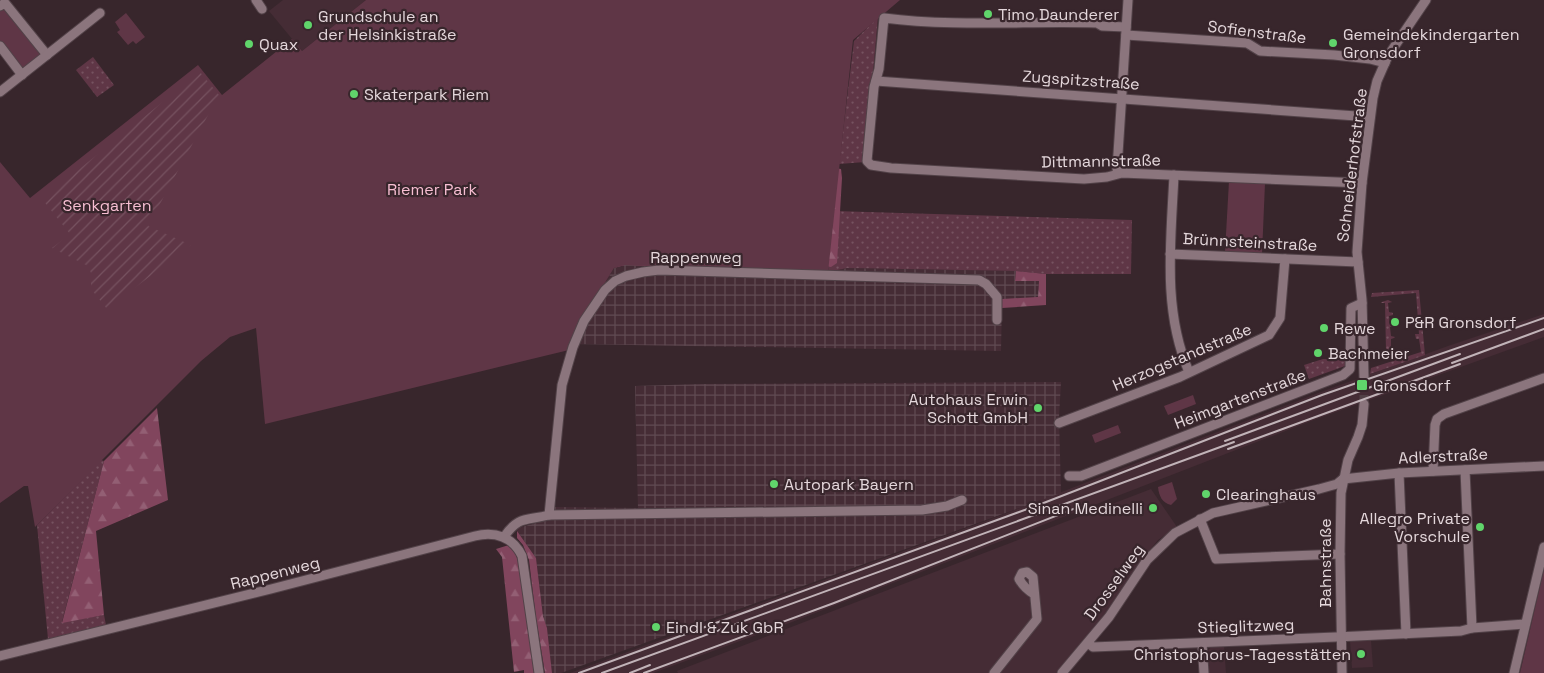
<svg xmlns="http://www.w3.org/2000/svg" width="1544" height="673" font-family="'Space Grotesk',sans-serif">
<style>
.built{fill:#452c35}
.industrial{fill:url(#industrial-grid)}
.grass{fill:url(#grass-dots)}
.forest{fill:url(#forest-firs)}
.park{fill:#5f3646}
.garden{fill:url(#garden-furrows)}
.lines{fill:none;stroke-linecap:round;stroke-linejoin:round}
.minor-tunnel{stroke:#524146;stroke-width:9;stroke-dasharray:9 4.5;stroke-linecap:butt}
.minor-casing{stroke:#524248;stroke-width:11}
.minor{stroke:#8b757d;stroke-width:9}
.rail{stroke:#c1b3b8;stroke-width:2}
.poi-dot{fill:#60d56b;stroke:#38262c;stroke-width:2}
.labels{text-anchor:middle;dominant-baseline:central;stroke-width:4.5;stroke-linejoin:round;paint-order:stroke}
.poi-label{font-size:16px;fill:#e4d7db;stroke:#38262c;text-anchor:start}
.street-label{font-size:16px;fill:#e4d7db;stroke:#38262c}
.park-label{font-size:16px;fill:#f7bed2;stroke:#38262c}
</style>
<defs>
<pattern id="industrial-grid" width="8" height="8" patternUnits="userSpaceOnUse" patternTransform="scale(1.25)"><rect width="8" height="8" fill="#452c35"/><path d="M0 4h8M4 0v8" fill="none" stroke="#604a52"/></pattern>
<pattern id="grass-dots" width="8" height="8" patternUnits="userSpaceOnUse" patternTransform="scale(1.25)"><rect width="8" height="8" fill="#5f3646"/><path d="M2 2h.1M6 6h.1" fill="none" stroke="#765260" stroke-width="1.8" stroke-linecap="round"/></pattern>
<pattern id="forest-firs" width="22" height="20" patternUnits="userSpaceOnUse" patternTransform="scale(1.25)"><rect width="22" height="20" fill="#81455d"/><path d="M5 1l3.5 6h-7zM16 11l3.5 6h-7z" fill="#935f74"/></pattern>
<pattern id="garden-furrows" width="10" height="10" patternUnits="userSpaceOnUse" patternTransform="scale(1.25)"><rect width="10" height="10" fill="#5f3646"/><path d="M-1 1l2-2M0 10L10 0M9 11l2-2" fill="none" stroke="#765260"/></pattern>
</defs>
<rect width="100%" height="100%" fill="#38262c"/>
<!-- built -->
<g class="built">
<polygon points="283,0 366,0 302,51 269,11"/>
<polygon points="1544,314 1544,337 1311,421 792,622 653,673 570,673 1002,515 1321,392 1448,346"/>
<polygon points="1151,489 1177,527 1158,540 1142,560 1096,627 1056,673 678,673 677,671"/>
<polygon points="1371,640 1373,667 1352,668 1350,641"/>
<polygon points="1224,646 1226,673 1209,673 1207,652 1211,647"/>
</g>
<!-- industrial -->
<g class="industrial">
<polygon points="625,265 827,272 847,268 1016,271 1015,280 1039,281 1038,298 1002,300 1001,351 572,344 582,320 614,268"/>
<polygon points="1061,382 1059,417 1061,493 561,673 552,673 547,628 543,616 536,558 517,531 518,528 554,518 555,507 638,508 635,386 702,384"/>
</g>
<!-- grass -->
<g class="grass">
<polygon points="878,17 865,162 839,164 854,41"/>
<polygon points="93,57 114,85 97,97 76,70"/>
<polygon points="834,211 1132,220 1131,274 1046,274 1016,271 847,268 828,272"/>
<polygon points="1419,290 1425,355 1370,374 1371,368 1421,352 1419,339 1416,339 1415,334 1419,334 1416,293 1371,297 1372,293"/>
<path d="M 1388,300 L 1392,302 L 1388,303 L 1389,312 L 1393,313 L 1393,315 L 1389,316 L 1390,324 L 1394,324 L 1394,327 L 1390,327 L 1391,336 L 1395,337 L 1394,338 L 1391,339 L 1391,350 L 1395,351 C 1392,355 1386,354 1381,351 L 1386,351 L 1385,303 L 1381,303 L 1382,302 Z"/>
<polygon points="1323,359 1345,360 1345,366 1309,379 1304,365"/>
<polygon points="101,460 104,461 62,622 104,615 106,625 48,639 37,525"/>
</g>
<!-- forest -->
<g class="forest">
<polygon points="835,168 841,169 842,178 837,263 831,267 825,266 828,272 625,265 614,268"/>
<polygon points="1016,271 1046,274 1046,305 1002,308 1002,299 1038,297 1039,281 1015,281"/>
<polygon points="157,408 168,500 96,531 104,615 62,623 104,461"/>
<polygon points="517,531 536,558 543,616 547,628 552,673 545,673 536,618 529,560 523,545 517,538"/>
<polygon points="509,545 515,553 519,563 535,673 524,673 524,670 514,672 502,557 496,549"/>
</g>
<!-- park -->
<g class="park">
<polygon points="366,0 900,0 853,40 828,272 625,265 614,268 582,320 569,350 265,424 256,328 230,337 201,361 35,527 28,486 24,486 0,503 0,162 30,198 198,65 222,95 292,39 302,51"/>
<polygon points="4,7 41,54 23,69 0,41 0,10"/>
<polygon points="126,13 145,37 136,44 133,41 128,45 117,32 120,30 115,22"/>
<polygon points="1229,181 1265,183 1262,254 1225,252"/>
<polygon points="1193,395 1196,404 1168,415 1164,406"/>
<polygon points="1118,425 1121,433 1095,443 1092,435"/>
<path d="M 1172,482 L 1177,499 L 1171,505 C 1162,503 1159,496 1158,487 Z"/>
<polygon points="1544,569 1544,673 1520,673"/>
</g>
<!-- garden -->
<polygon class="garden" points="200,72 219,95 148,226 191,245 107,309 91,289 91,273 88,266 52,248 70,234 42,199"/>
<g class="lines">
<!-- minor-tunnel -->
<polyline class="minor-tunnel" points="1364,404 1364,377"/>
<!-- minor casing -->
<g class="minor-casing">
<g id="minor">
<polyline points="256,0 262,9"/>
<polyline points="0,6 5,3 47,55"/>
<path d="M 1126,27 L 1102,26 L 1097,23 C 1026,21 955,27 884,18 L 879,69 L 874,87 L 867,161 L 871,165 L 891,168 L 1084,179 L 1107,177 L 1122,173 L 1362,183"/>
<polyline points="1126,35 1247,43 1260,51 1334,55 1370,59 1385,63"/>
<polyline points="0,46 22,75"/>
<polyline points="876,81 1370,117"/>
<polyline points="0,92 100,13"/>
<polyline points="1118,173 1117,169 1128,0"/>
<path d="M 1174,175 C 1171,240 1162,310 1189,372"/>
<polyline points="1170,254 1358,262"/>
<polyline points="1364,377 1362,300 1357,252 1362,183 1373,98 1377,81 1388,56 1426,0"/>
<polyline points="1059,423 1180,377 1269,335 1280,318 1285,259"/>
<polyline points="1465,470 1472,628"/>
<polyline points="1433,471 1435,425 1437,419 1444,414 1544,378"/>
<polyline points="1399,473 1406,634"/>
<polyline points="1069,476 1081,476 1343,375 1350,369 1351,308 1362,303"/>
<polyline points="1343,479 1399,473 1544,466"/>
<polyline points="549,515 562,385 573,347 584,321 605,290 615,281 626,276 643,272 659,270 979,280 986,284 997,297 997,320"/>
<polyline points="1200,519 1216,559 1340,554"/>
<path d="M 504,537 C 519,515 527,521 549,515 L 922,510 L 947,506 L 962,500"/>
<polyline points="1088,643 1093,647 1336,637 1461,631 1472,628 1525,624"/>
<polyline points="1202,643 1204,673"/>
<path d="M 0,656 L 271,589 L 475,536 C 495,531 513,537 522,556 L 539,673"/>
<path d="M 994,673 L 1037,619 L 1033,577 L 1027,572 L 1022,573 L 1019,579 C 1023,586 1027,590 1034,594"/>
<polyline points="1062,673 1109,617 1147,560 1175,533 1213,513 1319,489 1337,484 1343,479"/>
<polyline points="1342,673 1340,554 1341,493 1348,460 1358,437 1362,425 1364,404"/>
<polyline points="1514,673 1544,547"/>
</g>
</g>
<!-- minor -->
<use href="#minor" class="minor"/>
<!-- rail -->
<g class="rail">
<polyline points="1452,363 1544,329"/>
<polyline points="1225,441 1460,354"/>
<polyline points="1228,449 1460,364"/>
<polyline points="579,673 1041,504 1322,395 1544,318"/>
<polyline points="602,673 1234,442"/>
<polyline points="630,673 650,665"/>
<polyline points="644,673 834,603 1081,506"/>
</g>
</g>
<!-- markers -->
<g class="poi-dot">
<circle cx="988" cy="14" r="5"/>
<circle cx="308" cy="25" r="5"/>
<circle cx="1333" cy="43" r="5"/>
<circle cx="249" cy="44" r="5"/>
<circle cx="354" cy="94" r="5"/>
<circle cx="1395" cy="322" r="5"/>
<circle cx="1324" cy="328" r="5"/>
<circle cx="1318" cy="353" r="5"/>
<rect x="1356" y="379" width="12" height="12" rx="2.5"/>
<circle cx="1038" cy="408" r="5"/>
<circle cx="774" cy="484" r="5"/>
<circle cx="1206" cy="494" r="5"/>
<circle cx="1153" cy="508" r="5"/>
<circle cx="1480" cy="527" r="5"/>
<circle cx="656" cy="627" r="5"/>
<circle cx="1361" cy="654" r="5"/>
</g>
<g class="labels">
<!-- poi labels -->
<g class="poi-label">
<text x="998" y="14">Timo Daunderer</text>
<text x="318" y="16">Grundschule an<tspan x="318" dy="18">der Helsinkistraße</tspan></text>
<text x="1343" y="34">Gemeindekindergarten<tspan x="1343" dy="18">Gronsdorf</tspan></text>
<text x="259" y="44">Quax</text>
<text x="364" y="94">Skaterpark Riem</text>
<text x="1405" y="322">P&amp;R Gronsdorf</text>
<text x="1334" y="328">Rewe</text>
<text x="1328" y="353">Bachmeier</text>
<text x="1373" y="385">Gronsdorf</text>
<text x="1028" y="399" text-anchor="end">Autohaus Erwin<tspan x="1028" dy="18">Schott GmbH</tspan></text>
<text x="784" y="484">Autopark Bayern</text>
<text x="1216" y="494">Clearinghaus</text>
<text x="1143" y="508" text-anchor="end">Sinan Medinelli</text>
<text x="1470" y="518" text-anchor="end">Allegro Private<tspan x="1470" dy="18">Vorschule</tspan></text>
<text x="666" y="627">Eindl &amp; Zuk GbR</text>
<text x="1351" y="654" text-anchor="end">Christophorus-Tagesstätten</text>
</g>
<!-- street labels -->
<g class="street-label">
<text transform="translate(1257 32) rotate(7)">Sofienstraße</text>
<text transform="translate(1081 80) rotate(4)">Zugspitzstraße</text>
<text transform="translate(1101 161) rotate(-1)">Dittmannstraße</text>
<text transform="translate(1352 165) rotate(-83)">Schneiderhofstraße</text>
<text transform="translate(1250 242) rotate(3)">Brünnsteinstraße</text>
<text x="696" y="257">Rappenweg</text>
<text transform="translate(1182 357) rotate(-23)">Herzogstandstraße</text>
<text transform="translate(1240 399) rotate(-21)">Heimgartenstraße</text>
<text transform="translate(1443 456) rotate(-3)">Adlerstraße</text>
<text transform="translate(1325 563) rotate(-90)">Bahnstraße</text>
<text transform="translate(275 573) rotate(-14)">Rappenweg</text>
<text transform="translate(1114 582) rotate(-54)">Drosselweg</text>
<text transform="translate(1246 626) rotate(-2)">Stieglitzweg</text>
</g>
<!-- park labels -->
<g class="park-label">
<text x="432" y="189">Riemer Park</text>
<text x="107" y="205">Senkgarten</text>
</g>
</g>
</svg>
